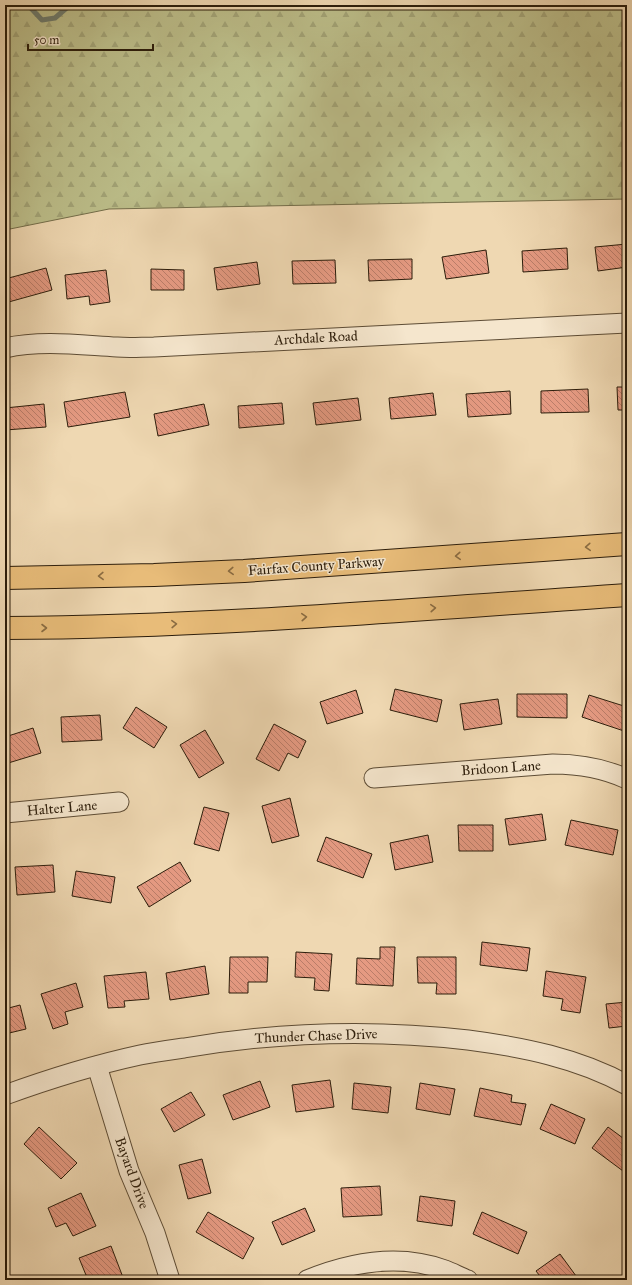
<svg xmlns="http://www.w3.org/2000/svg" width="632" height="1285" font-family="'IM FELL Great Primer',serif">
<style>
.forest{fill:url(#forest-firs);stroke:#746e4a}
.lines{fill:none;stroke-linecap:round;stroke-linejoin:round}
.stream{stroke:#6e7b6d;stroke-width:5}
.building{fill:url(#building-back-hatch);stroke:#2c1d0b}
.minor-casing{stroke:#5d4c35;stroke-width:21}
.trunk-casing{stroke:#2c1d0b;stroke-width:24}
.minor{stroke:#f5e6cd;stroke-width:19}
.trunk{stroke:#e8bc79;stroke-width:22}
.oneway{stroke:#8a6c42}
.labels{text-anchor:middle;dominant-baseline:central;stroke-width:3;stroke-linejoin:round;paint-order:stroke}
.street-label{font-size:14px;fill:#2c1d0b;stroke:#f5e6cd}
</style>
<defs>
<pattern id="forest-firs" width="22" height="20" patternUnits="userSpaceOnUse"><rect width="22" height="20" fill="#bcbe8a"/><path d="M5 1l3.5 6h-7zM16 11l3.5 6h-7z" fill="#a2a376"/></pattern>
<pattern id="building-back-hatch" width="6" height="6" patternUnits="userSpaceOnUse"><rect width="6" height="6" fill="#e59a82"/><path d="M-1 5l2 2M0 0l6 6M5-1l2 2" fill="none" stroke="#ba7d69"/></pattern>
</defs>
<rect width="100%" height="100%" fill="#efd8b2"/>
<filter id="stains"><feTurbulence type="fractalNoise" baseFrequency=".005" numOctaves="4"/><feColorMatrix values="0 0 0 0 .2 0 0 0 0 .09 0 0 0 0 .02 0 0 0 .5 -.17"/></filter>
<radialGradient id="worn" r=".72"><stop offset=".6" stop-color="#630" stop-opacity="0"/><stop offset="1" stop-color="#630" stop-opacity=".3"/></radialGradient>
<!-- forest -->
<polygon class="forest" points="5,5 627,5 627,199 109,209 5,230"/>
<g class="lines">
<!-- stream -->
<polyline class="stream" points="28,5 42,20 55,18 70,5"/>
</g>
<!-- building -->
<g class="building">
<polygon points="627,244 627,267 598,271 595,247"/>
<polygon points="567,248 568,269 523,272 522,251"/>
<polygon points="486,250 489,273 446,279 442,257"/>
<polygon points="412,259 412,279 369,281 368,260"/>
<polygon points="335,260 336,283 293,284 292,261"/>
<polygon points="257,262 260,284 217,290 214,268"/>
<polygon points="46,268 52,290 5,303 5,279"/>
<polygon points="151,269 184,270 184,290 151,290"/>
<polygon points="106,270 110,302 90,305 89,296 67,299 65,275"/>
<polygon points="617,387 627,387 627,410 618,410"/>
<polygon points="588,389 589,412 541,413 541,391"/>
<polygon points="510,391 511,414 468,417 466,394"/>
<polygon points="125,392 130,417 68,427 64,402"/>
<polygon points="433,393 436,415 391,419 389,398"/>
<polygon points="358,398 361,420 316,425 313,403"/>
<polygon points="282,403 284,424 239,428 238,406"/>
<polygon points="44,404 46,427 5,430 5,408"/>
<polygon points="204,404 209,425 158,436 154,414"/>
<polygon points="395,689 442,700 437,722 390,710"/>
<polygon points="356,690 363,713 327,724 320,702"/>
<polygon points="517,694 567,694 567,718 517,717"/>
<polygon points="589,695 627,707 627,732 582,717"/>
<polygon points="498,699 502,724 464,730 460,704"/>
<polygon points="136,707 167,727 154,748 123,728"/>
<polygon points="100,715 102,740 62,742 61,717"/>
<polygon points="274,724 306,741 298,758 288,753 279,771 256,759"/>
<polygon points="33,728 41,753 5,764 5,737"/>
<polygon points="205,730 224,763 199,778 180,745"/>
<polygon points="290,798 299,836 272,843 262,806"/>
<polygon points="204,807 229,813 219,851 194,844"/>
<polygon points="542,814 546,840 509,845 505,819"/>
<polygon points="571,820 618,830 613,855 565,845"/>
<polygon points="458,825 493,825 493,851 459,851"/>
<polygon points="428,835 433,862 395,870 390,843"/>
<polygon points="326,837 372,854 363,878 317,861"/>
<polygon points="180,862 191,881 149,907 137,887"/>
<polygon points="53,865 55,892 17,895 15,867"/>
<polygon points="76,871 115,877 111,903 72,896"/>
<polygon points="482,942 530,948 527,971 480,965"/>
<polygon points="380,947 395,947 393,986 356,984 357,958 380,959"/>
<polygon points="296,952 332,954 329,991 314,990 315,978 295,977"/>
<polygon points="230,957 268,957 267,982 248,982 248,993 229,993"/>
<polygon points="417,957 456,957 456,994 436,994 437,983 418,983"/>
<polygon points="205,966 209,994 170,1000 166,973"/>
<polygon points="546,971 586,977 580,1013 561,1010 563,999 543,996"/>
<polygon points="146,972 149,999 124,1001 125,1007 108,1008 104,976"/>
<polygon points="76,983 83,1007 65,1012 68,1024 53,1029 41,994"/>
<polygon points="627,1002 627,1026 609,1028 606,1004"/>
<polygon points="20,1005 26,1029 5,1034 5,1009"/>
<polygon points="330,1080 334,1107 296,1112 292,1085"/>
<polygon points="260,1081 270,1107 233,1120 223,1095"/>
<polygon points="354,1083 391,1087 388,1113 352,1109"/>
<polygon points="420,1083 455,1089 450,1115 416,1109"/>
<polygon points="480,1088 512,1095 511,1102 526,1104 521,1125 474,1116"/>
<polygon points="191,1092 205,1115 174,1132 161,1109"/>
<polygon points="551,1104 585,1119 575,1144 540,1129"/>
<polygon points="39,1127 77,1163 61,1179 24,1144"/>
<polygon points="608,1127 627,1141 627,1165 623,1171 592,1148"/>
<polygon points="202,1159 211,1193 188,1199 179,1165"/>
<polygon points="380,1186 382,1215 343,1217 341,1188"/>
<polygon points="81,1193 96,1226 73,1236 66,1223 56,1227 48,1208"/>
<polygon points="420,1196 455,1201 452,1226 417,1221"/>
<polygon points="305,1208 315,1231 282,1245 272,1222"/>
<polygon points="208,1212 254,1238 243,1259 196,1232"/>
<polygon points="482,1212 527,1232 518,1254 473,1234"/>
<polygon points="111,1246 124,1280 88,1280 79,1258"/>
<polygon points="560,1254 579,1280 543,1280 536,1271"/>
</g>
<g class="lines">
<!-- minor casing -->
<g class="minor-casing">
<g id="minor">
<path d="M 5,348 C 42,340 79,345 117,347 C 129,348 142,347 154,347 L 627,323"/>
<path d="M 374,778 L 553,764 C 579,764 603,768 627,779"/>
<polyline points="5,813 119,802"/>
<polyline points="97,1066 129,1171 155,1233 170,1280"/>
<path d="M 5,1095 C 49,1079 94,1065 140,1055 C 155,1052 170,1050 184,1048 C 278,1032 374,1029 468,1040 C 522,1047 578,1058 627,1085"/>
<path d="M 307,1280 C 351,1262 399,1253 445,1270 C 453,1273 460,1277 468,1280"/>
</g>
</g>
<!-- trunk casing -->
<g class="trunk-casing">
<g id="trunk">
<polyline points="5,578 154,575 244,571 627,544"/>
<path d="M 5,628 C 213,627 420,609 627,595"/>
</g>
</g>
<!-- minor -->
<use href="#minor" class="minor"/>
<!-- trunk -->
<use href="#trunk" class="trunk"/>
</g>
<!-- one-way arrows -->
<defs><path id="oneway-chevron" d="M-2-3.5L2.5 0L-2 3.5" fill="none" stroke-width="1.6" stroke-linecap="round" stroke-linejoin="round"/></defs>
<g class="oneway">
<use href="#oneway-chevron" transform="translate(588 547) rotate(176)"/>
<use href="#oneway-chevron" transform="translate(458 556) rotate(176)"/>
<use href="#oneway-chevron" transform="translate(231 571) rotate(177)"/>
<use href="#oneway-chevron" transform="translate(101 576) rotate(178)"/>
<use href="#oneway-chevron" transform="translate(433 608) rotate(-4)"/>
<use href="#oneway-chevron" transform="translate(304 617) rotate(-4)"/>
<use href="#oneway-chevron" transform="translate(174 624) rotate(-2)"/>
<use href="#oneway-chevron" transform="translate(44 628)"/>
</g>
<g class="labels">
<!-- street labels -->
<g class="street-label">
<text transform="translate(316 338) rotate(-3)">Archdale Road</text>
<text transform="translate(316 566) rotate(-4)">Fairfax County Parkway</text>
<text transform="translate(501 768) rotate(-4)">Bridoon Lane</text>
<text transform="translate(62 808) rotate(-5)">Halter Lane</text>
<text transform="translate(316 1036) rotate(-2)">Thunder Chase Drive</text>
<text transform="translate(132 1173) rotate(70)">Bayard Drive</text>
</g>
</g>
<!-- margin -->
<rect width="632" height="1285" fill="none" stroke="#efd8b2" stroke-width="20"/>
<rect x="6" y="6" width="620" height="1273" fill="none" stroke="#2c1d0b" stroke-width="2"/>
<rect x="10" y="10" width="612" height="1265" fill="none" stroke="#2c1d0b"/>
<!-- scale -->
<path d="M28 44v6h125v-6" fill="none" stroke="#2c1d0b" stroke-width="2"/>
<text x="34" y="44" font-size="12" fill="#2c1d0b" stroke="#f5e6cd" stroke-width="3" paint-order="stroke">50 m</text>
<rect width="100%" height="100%" filter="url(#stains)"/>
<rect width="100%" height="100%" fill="url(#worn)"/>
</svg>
